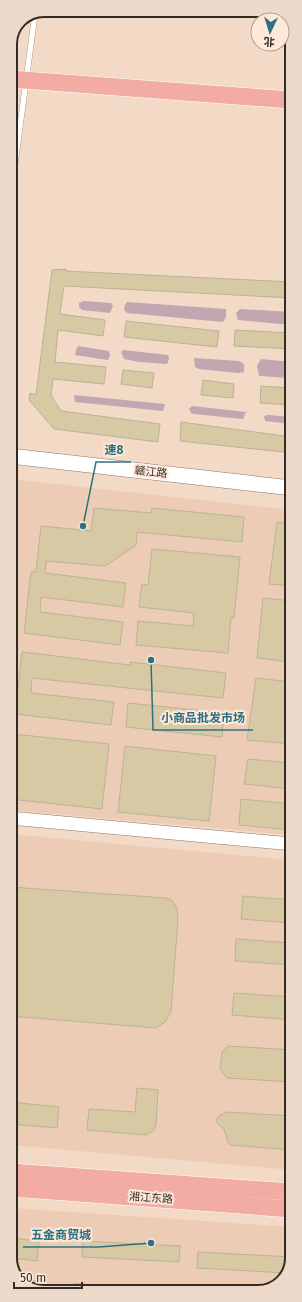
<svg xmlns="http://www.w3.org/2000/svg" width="302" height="1302" font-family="'Fira Sans','Noto Sans SC',sans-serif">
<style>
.built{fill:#ecccb4}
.green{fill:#c1a7af}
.building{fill:#d7c9a4;stroke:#bbb297}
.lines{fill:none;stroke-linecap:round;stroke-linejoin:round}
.service-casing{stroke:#8d7665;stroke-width:6}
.tertiary-casing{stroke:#8d7665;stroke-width:14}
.secondary-casing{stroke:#8d7665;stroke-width:16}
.primary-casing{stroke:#fff;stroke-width:18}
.service{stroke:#fff;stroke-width:5.5}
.tertiary{stroke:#fff;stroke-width:13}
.secondary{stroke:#fff;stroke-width:15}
.primary{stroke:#f2aca4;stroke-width:17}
.labels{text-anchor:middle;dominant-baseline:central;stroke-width:4;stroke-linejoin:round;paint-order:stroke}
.street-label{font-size:11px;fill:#332a23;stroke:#fde8d9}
.rim{fill:none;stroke:#332a23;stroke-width:2}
.leader{fill:none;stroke:#2d7181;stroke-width:1.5}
.callout-dot{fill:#2d7181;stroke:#fde8d9;stroke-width:1.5}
.callout-label{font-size:12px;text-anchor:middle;font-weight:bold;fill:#2d7181;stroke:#fde8d9;stroke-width:4;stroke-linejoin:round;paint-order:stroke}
</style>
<rect width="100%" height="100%" fill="#f3dac7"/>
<!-- built -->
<g class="built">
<polygon points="10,479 292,510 292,835 10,810"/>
<polygon points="10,834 292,860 292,1170 11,1145"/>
<polygon points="11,1208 292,1227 292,1258 284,1280 265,1291 40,1292 20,1282 11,1265"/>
</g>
<!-- green -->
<g class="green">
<polygon points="84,301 111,303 113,306 110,313 82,310 79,307 79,303"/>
<polygon points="127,302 226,309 226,317 223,322 127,313 124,310 125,305"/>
<polygon points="240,309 292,312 292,325 238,320 236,313"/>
<polygon points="78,346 109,351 110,355 108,360 75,355 76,350"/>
<polygon points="123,350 168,355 169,359 167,364 139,362 124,359 121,352"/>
<polygon points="194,358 239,361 244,364 244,372 239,373 199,369 195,367"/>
<polygon points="261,359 292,362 292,374 288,378 259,376 257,366"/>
<polygon points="74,395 165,404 163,411 75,402"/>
<polygon points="192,406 246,412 243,419 194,414 191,413 189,409"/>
<polygon points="268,415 292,417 292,424 265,421 264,416"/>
</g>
<!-- building -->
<g class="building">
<polygon points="66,269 65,271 292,282 292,298 64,286 60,314 105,320 103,336 58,330 55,362 106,367 104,384 53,379 51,395 61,411 160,424 158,442 54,429 29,400 30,393 36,395 52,270"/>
<polygon points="126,321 219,331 217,347 124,337"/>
<polygon points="235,330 292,333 292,349 234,346"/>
<polygon points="123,370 154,373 152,388 121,384"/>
<polygon points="203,380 234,384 233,398 201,395"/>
<polygon points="261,386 292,388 292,405 260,403"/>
<polygon points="181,422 292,437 292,453 180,441"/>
<polygon points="94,508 151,513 152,508 244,517 242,542 137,532 136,545 105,566 46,561 45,573 126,583 123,607 41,597 40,612 123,622 120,645 24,633 31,572 36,572 41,526 91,531"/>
<polygon points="277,522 292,524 292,586 269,584"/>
<polygon points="152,549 240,557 234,618 231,617 228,653 136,645 138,621 193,626 194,613 139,607 142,584 148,585"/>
<polygon points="263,598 292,601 292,662 257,658"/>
<polygon points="22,652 130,665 130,662 226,673 223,698 32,678 31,693 114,702 111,725 15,714"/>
<polygon points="256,678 292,682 292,744 247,740"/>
<polygon points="128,703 224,713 222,737 126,727"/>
<polygon points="13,734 109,744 102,809 10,799 10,755"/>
<polygon points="125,746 216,756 209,821 118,812"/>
<polygon points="248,759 292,763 292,789 244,784"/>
<polygon points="241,799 292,804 292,830 239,825"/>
<polygon points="10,887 166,898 172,900 177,908 178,918 171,1012 165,1022 156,1028 10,1016"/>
<polygon points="243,896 292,900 292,923 241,919"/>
<polygon points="236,939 292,943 292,965 235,961"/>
<polygon points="234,993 292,997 292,1020 232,1015"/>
<polygon points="229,1046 292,1050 292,1082 227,1078 220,1069 221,1061 222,1052"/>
<polygon points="137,1088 158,1090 156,1124 154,1130 147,1135 87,1130 89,1109 135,1112"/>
<polygon points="11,1102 59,1107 57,1128 11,1124"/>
<polygon points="227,1112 292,1116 292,1150 230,1145 228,1142 224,1129 217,1123 217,1119 220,1115"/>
<polygon points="11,1238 39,1241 37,1261 11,1258"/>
<polygon points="83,1241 180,1246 179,1262 82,1257"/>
<polygon points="198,1252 292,1257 292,1258 287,1273 197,1268"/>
<polygon points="18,1279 38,1281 37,1290 20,1282"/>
<polygon points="74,1283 108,1287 108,1292 73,1292"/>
</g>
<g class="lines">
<!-- service casing -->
<g class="service-casing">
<polyline id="service" points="10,201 35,14"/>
</g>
<!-- tertiary casing -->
<g class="tertiary-casing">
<polyline id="tertiary" points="10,818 292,844"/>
</g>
<!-- secondary casing -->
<g class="secondary-casing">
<polyline id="secondary" points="10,456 292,488"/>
</g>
<!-- primary casing -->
<g class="primary-casing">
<g id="primary">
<polyline points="10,45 10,43"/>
<polyline points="10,79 291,100"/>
<polyline points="11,1172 292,1192"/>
<polyline points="11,1188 292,1209"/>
</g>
</g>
<!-- service -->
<use href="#service" class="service"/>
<!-- tertiary -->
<use href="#tertiary" class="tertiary"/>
<!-- secondary -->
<use href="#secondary" class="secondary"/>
<!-- primary -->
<use href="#primary" class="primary"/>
</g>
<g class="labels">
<!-- street labels -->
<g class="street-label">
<text transform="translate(151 472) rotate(6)">赣江路</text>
<text transform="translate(151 1198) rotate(4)">湘江东路</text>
</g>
</g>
<!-- crop -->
<path d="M0 0H302V1302H0ZM44 17H258A27 27 0 0 1 285 44V1258A27 27 0 0 1 258 1285H44A27 27 0 0 1 17 1258V44A27 27 0 0 1 44 17Z" fill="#edd9ca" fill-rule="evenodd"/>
<path class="rim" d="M44 17H258A27 27 0 0 1 285 44V1258A27 27 0 0 1 258 1285H44A27 27 0 0 1 17 1258V44A27 27 0 0 1 44 17Z"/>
<!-- callouts -->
<path class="leader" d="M83 526L96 462H131M151 660L153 730H253M151 1243L99 1247H23"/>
<g class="callout-dot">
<circle cx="83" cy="526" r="4"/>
<circle cx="151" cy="660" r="4"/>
<circle cx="151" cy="1243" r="4"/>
</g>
<g class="callout-label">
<text x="114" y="454">速8</text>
<text x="203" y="722">小商品批发市场</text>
<text x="61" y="1239">五金商贸城</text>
</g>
<!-- north arrow -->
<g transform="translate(270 32) rotate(184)"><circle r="19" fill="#fde8d9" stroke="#ac9c90"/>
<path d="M0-3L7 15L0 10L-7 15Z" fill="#2d7181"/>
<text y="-6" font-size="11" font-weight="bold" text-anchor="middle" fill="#332a23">北</text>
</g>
<!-- scale -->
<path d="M14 1282v6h68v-6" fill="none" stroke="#332a23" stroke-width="2"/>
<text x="20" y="1282" font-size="12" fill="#332a23" stroke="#fde8d9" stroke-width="3" paint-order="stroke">50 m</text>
</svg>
